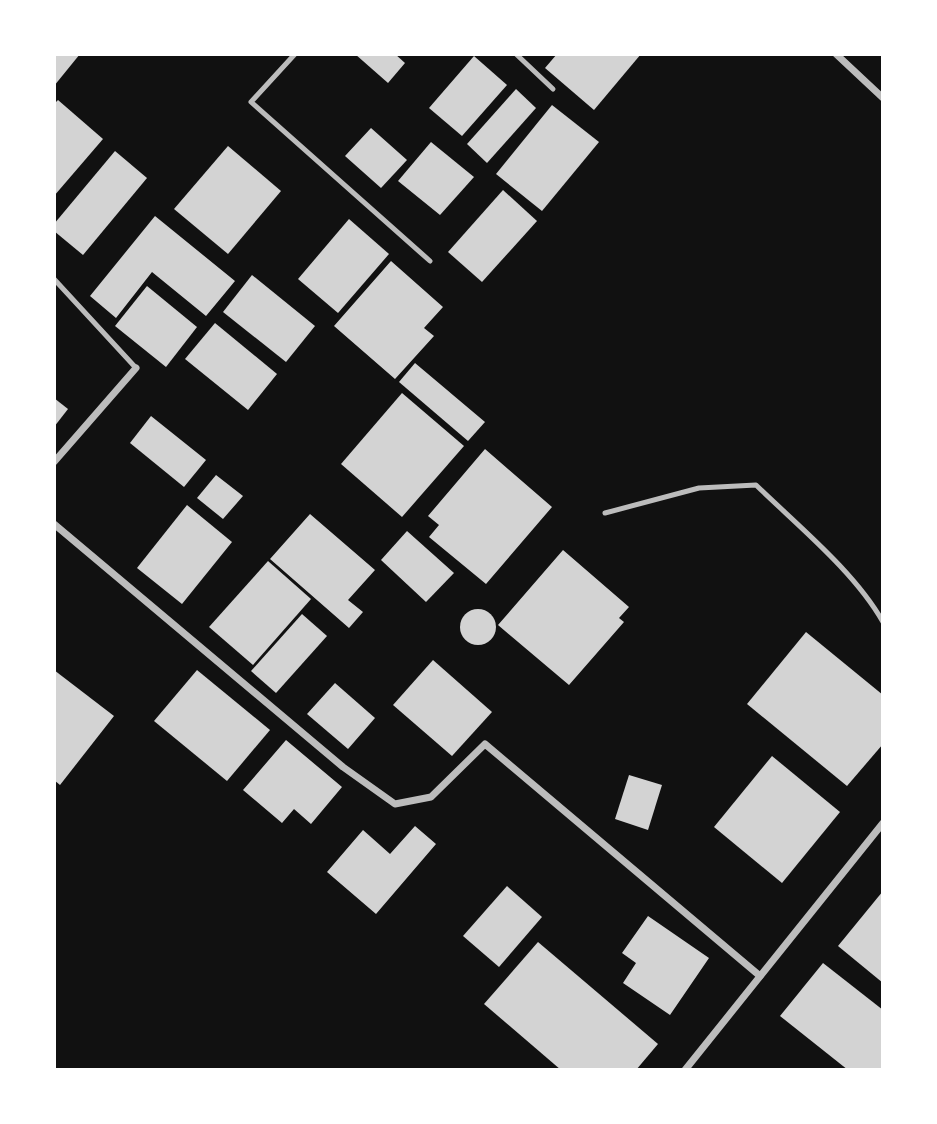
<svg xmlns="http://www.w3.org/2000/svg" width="937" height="1124" font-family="'PT Sans',sans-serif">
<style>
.building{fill:#d3d3d3}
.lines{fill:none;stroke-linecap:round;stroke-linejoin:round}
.service{stroke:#bcbcbc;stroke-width:5}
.minor{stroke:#bcbcbc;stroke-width:7}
</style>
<rect width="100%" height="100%" fill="#111"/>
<!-- building -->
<g class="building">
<polygon points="54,54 80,54 54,86"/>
<polygon points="355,54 395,54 405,63 388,83"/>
<polygon points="557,54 641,54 594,110 545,68"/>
<polygon points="474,56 507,85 462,136 429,108"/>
<polygon points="516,89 536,108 487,163 467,144"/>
<polygon points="58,100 103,139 54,196 54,104"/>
<polygon points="552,105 599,142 542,211 496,174"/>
<polygon points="371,128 407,160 381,188 345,156"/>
<polygon points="431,142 474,177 440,215 398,181"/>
<polygon points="228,146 281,191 228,254 174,209"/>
<polygon points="115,151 147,178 83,255 54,231 54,224"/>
<polygon points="503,190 537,221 482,282 448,252"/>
<polygon points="155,216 235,281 206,316 152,272 116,318 90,296"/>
<polygon points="349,219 389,254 338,313 298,279"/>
<polygon points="391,261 443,307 424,328 434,336 395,379 334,326"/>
<polygon points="252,275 315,326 286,362 223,312"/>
<polygon points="147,286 197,327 166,367 115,326"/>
<polygon points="215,323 277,374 248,410 185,359"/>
<polygon points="415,363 485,422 468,441 399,382"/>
<polygon points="402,393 464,446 402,517 341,464"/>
<polygon points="54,398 68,409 54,427"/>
<polygon points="151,416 206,460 184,487 130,443"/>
<polygon points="485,449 552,507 486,584 429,537 439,525 428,516"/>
<polygon points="216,475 243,496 223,519 197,498"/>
<polygon points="187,505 232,542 182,604 137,568"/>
<polygon points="310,514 375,570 348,600 363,612 349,628 270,559"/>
<polygon points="407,531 454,573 426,602 381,560"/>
<polygon points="563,550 629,607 619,618 624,622 569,685 498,625"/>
<polygon points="268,561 311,599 253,665 209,627"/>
<circle cx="478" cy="627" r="18"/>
<polygon points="302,614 327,636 276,693 251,671"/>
<polygon points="806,632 883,695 883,744 847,786 747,704"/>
<polygon points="433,660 492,712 452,756 393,705"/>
<polygon points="54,670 114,716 60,785 54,780"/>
<polygon points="197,670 270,730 227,781 154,721"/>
<polygon points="335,683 375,718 348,749 307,714"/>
<polygon points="286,740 342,787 311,824 294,809 282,823 243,790"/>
<polygon points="772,756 840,812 782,883 714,827"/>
<polygon points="629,775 662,785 648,830 615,819"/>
<polygon points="415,826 436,844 376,914 327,872 363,830 390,854"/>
<polygon points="507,886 542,917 499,967 463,936"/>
<polygon points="883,891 883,983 838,946"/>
<polygon points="648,916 709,958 670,1015 623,983 636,963 622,953"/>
<polygon points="538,942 658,1044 636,1070 561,1070 484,1004"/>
<polygon points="823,963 883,1010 883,1070 848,1070 780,1016"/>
</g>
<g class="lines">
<!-- service -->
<g class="service">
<polyline points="295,54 251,102 430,261"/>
<polyline points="516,54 553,89"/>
<polyline points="54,279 136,368"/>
<path d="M 605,513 L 699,488 L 756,485 C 797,525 855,572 883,622"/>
</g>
<!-- minor -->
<g class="minor">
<polyline points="836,54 883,98"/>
<polyline points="54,462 136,368"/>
<polyline points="54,524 343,767 395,804 431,797 485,744 760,976"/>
<polyline points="685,1070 883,823"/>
</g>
</g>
<!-- border -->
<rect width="937" height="1124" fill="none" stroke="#ffffff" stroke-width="112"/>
</svg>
